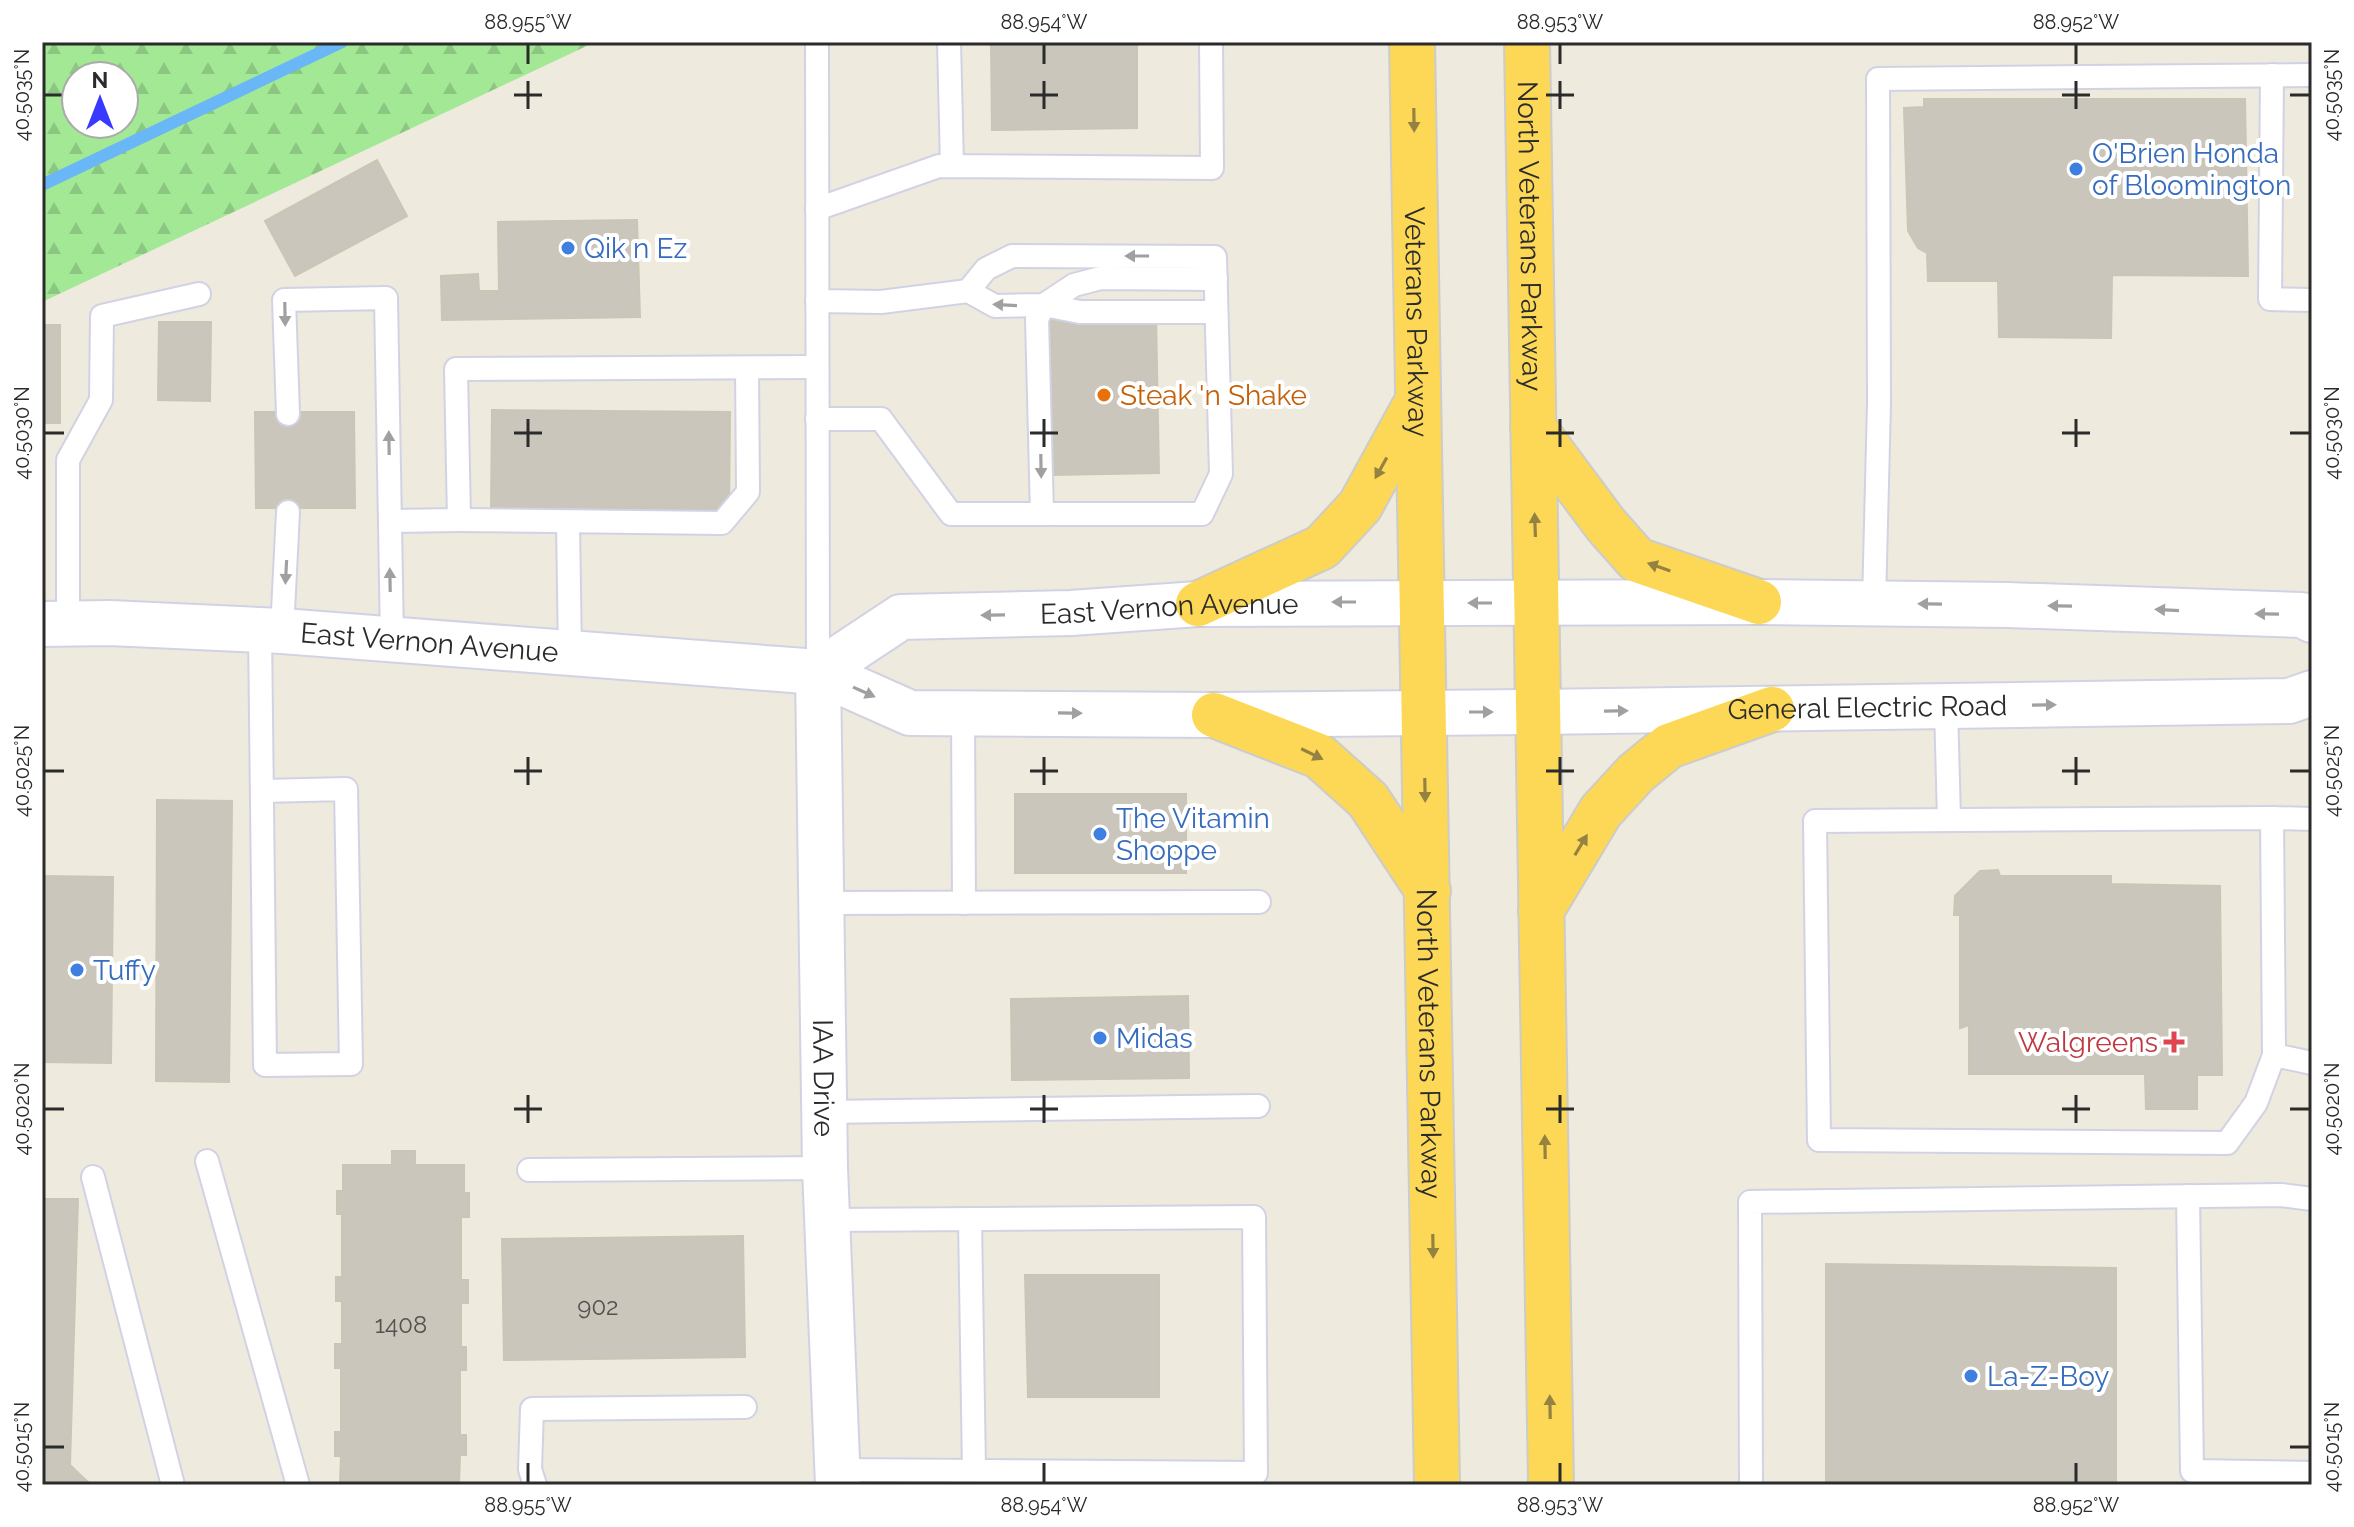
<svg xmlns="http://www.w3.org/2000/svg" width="2354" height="1527" font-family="Raleway,sans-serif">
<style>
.forest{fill:url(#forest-firs);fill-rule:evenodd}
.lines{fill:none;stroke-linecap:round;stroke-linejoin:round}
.stream{stroke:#69b7f7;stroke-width:12}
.building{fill:#cac6bc;stroke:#cac6b6;stroke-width:2}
.service-casing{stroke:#d2d2e5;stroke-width:26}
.tertiary-casing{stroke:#d2d2e5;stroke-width:48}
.secondary-casing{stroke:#d2d2e5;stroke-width:48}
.trunk-casing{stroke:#ccc;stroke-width:48}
.service{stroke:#fff;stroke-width:22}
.tertiary{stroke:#fff;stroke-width:44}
.secondary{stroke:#fff;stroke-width:44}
.trunk{stroke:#fcd856;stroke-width:44}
.oneway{fill:#948240}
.oneway2{fill:#a0a0a0}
.ticks{fill:none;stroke:#2b2b2b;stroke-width:3}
.shop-dot{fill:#3f7fe0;stroke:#fff;stroke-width:3}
.food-dot{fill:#e8710a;stroke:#fff;stroke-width:3}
.health-dot{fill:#e0444e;stroke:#fff;stroke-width:3}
.labels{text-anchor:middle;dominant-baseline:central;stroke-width:8;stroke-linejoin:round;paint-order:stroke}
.number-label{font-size:24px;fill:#53524f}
.shop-label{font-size:28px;fill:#366cbe;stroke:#fff;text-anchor:start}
.street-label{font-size:28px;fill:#2b2b2b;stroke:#fff}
.food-label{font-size:28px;fill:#c56008;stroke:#fff;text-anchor:start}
.health-label{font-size:28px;fill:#be3a42;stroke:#fff;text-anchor:end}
.neatline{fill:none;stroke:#2b2b2b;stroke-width:3}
.ticks-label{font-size:20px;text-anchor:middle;fill:#2b2b2b}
</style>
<defs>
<pattern id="forest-firs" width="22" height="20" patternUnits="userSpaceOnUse" patternTransform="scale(2)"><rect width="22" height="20" fill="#a2e895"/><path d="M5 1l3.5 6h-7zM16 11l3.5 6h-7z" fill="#8cc781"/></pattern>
</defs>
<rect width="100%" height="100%" fill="#eeeadd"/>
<!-- forest -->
<path class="forest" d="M 42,42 L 595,42 L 42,302 ZM 76,76 L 124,76 L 124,124 L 76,124 Z"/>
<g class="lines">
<!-- stream -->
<polyline class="stream" points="42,185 342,42"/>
</g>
<!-- building -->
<g class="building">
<polygon points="991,42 1137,42 1137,128 992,130"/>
<polygon points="1924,99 2245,99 2248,276 2112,275 2111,338 1999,337 1998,281 1928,281 1927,253 1918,248 1908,231 1904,108 1924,107"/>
<polygon points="377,160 407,216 295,276 265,221"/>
<polygon points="637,220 640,317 442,320 441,276 478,274 479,291 499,291 498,222"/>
<polygon points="1156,317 1159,473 1052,475 1050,318"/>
<polygon points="159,322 211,322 210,401 158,400"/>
<rect x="42" y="325" width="18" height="98"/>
<polygon points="492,410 730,412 729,514 491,512"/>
<polygon points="255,412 354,412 355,508 256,508"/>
<rect x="1015" y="794" width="171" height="79"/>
<polygon points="157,800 232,801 229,1082 156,1081"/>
<polygon points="1998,870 2000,876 2111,876 2111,884 2220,886 2222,1075 2197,1075 2197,1109 2146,1109 2145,1074 1969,1074 1969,1025 1960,1028 1960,915 1954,915 1955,896 1980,871"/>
<polygon points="42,876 113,877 111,1063 42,1062"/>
<polygon points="1188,996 1189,1078 1012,1080 1011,999"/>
<polygon points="392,1151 415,1151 415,1165 464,1165 464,1193 469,1193 469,1217 461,1217 461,1280 468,1280 468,1303 461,1303 461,1347 466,1347 466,1370 460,1370 460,1435 466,1435 466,1455 460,1455 459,1484 340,1483 341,1456 335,1456 335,1432 341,1432 341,1368 335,1368 335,1344 342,1344 342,1301 336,1301 336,1277 342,1277 342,1214 337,1214 337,1191 343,1191 343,1165 392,1165"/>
<polygon points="42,1199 78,1199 70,1465 91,1485 42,1485"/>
<polygon points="743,1236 745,1357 504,1360 502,1239"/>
<polygon points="1826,1264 2116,1268 2116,1485 1826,1485"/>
<polygon points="1025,1275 1159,1275 1159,1397 1028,1397"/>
</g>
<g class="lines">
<!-- service casing -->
<g class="service-casing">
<g id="service">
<polyline points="817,42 818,672"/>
<polyline points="949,42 952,166"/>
<polyline points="2272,75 2270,299 2312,300"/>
<polyline points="817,209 939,166 1212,168 1211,42"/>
<polyline points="817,301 881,302 968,291 995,306 1044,305 1074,285 1101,278 1216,279"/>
<polyline points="288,414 284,300 386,298 392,639"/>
<polyline points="817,419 881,419 951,514 1202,514 1221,474 1215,257 1012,256 986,269 968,291"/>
<polyline points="1042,514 1037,319 1044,305 1080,312 1216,312"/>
<polyline points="459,520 722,523 748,492 747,368"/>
<polyline points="390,521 459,520 456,369 817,367"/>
<polyline points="568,522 570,654"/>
<polyline points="1874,603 1879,403 1878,79 2312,75"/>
<polyline points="68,623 68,460 101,400 102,316 199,294"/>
<polyline points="260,630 265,1065 351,1064 346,789 262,791"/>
<polyline points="282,631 288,512"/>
<polyline points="1946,706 1949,820"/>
<polyline points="963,714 964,903"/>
<polygon points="2272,818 2274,1055 2256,1103 2227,1143 1819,1140 1815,821"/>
<polyline points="2272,818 2312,819"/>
<polyline points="822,903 1259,902"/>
<polyline points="2274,1055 2312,1063"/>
<polyline points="825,1112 1258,1106"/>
<polyline points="207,1161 298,1485"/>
<polyline points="529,1170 825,1168"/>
<polyline points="93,1177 173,1485"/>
<polyline points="2188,1196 2192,1471 2312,1473"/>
<polyline points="970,1219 974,1471"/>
<polyline points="827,1220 1254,1217 1256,1473 838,1470"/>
<polyline points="535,1485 530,1469 532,1409 745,1407"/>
<polyline points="1751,1485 1750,1202 2281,1195 2312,1199"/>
</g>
</g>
<!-- tertiary casing -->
<g class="tertiary-casing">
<g id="tertiary">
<path id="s1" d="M 818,672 L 825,1168 L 838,1485"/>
</g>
</g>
<!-- secondary casing -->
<g class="secondary-casing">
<g id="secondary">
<path id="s2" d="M 42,624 L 110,623 L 282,631 L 818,672 L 910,713 L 1214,715 L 1538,712 L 2289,701 L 2312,693"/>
<path id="s3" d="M 818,672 L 901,617 L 1071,613 L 1198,604 L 1759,602 L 2008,605 L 2302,615 L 2312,620"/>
</g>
</g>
<!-- trunk casing -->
<g class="trunk-casing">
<g id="trunk">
<path id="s4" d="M 1412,42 L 1437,1485"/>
<path id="s5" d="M 1527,42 L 1551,1485"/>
<polyline points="1533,427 1606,525 1637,560 1759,602"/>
<polyline points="1198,604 1322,547 1360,506 1417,402"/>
<polyline points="1214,715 1319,756 1368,800 1428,891"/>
<polyline points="1541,911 1601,811 1636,773 1669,746 1772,709"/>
</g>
</g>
<!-- service -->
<use href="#service" class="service"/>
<!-- tertiary -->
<use href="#tertiary" class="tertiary"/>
<!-- secondary -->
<use href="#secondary" class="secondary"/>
<!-- trunk -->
<use href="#trunk" class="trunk"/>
</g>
<!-- one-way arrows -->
<defs><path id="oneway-solid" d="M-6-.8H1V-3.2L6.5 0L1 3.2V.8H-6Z" transform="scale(2)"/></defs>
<g class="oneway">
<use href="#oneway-solid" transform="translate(1414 120) rotate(89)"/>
<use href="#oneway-solid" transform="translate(1381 468) rotate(119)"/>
<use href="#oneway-solid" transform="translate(1535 525) rotate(-92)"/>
<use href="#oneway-solid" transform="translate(1659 567) rotate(-161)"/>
<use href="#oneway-solid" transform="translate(1312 754) rotate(26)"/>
<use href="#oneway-solid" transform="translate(1425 790) rotate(89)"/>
<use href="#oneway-solid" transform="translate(1581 845) rotate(-59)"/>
<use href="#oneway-solid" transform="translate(1545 1147) rotate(-91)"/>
<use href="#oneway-solid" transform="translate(1433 1246) rotate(89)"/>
<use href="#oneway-solid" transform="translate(1550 1407) rotate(-91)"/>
</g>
<g class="oneway2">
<use href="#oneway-solid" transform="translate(1137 256) rotate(-180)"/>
<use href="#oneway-solid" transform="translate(1005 305) rotate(-177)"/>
<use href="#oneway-solid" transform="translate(285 314) rotate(89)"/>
<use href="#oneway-solid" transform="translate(389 443) rotate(-91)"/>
<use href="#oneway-solid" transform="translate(1041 466) rotate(89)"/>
<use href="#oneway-solid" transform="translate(286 572) rotate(93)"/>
<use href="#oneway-solid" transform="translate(390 580) rotate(-91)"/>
<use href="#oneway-solid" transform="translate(1344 602) rotate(-180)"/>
<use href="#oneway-solid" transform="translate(1480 603) rotate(-180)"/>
<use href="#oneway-solid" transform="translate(1930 604) rotate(-179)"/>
<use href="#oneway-solid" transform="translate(2060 606) rotate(-179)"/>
<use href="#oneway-solid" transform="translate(2167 610) rotate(-177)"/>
<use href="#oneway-solid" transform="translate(2267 614) rotate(-179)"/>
<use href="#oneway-solid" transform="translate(993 615) rotate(179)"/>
<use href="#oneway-solid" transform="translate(864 692) rotate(24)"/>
<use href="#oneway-solid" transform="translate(2044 705) rotate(-1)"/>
<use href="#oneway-solid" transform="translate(1616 711) rotate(-1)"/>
<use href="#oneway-solid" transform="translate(1481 712)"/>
<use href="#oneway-solid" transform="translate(1070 713) rotate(1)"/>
</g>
<!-- ticks -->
<path class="ticks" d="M 528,44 L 528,64M 1044,44 L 1044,64M 1560,44 L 1560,64M 2076,44 L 2076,64M 528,81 L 528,109M 1044,81 L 1044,109M 1560,81 L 1560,109M 2076,81 L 2076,109M 44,95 L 64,95M 514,95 L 542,95M 1030,95 L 1058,95M 1546,95 L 1574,95M 2062,95 L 2090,95M 2290,95 L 2310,95M 528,419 L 528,447M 1044,419 L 1044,447M 1560,419 L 1560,447M 2076,419 L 2076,447M 44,433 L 64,433M 514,433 L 542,433M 1030,433 L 1058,433M 1546,433 L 1574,433M 2062,433 L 2090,433M 2290,433 L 2310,433M 528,757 L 528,785M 1044,757 L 1044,785M 1560,757 L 1560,785M 2076,757 L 2076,785M 44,771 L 64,771M 514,771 L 542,771M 1030,771 L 1058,771M 1546,771 L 1574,771M 2062,771 L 2090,771M 2290,771 L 2310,771M 528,1095 L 528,1123M 1044,1095 L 1044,1123M 1560,1095 L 1560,1123M 2076,1095 L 2076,1123M 44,1109 L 64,1109M 514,1109 L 542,1109M 1030,1109 L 1058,1109M 1546,1109 L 1574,1109M 2062,1109 L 2090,1109M 2290,1109 L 2310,1109M 44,1447 L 64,1447M 2290,1447 L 2310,1447M 528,1463 L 528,1483M 1044,1463 L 1044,1483M 1560,1463 L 1560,1483M 2076,1463 L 2076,1483"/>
<!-- markers -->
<g class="shop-dot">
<circle cx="2076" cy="169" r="8"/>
<circle cx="568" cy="248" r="8"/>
<circle cx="1100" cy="834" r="8"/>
<circle cx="77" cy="970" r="8"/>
<circle cx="1100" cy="1038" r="8"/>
<circle cx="1971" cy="1376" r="8"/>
</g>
<circle class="food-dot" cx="1104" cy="395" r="8"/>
<path class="health-dot" d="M2170 1030h8v8h8v8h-8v8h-8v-8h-8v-8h8z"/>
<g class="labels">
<!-- number labels -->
<g class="number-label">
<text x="598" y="1306">902</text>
<text x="401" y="1324">1408</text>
</g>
<!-- shop labels -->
<g class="shop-label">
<text x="2092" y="153">O'Brien Honda<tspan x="2092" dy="32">of Bloomington</tspan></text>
<text x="584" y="248">Qik n Ez</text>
<text x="1116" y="818">The Vitamin<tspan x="1116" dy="32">Shoppe</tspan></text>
<text x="93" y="970">Tuffy</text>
<text x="1116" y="1038">Midas</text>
<text x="1987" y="1376">La-Z-Boy</text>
</g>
<!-- street labels -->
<g class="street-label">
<text stroke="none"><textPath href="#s5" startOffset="194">North Veterans Parkway</textPath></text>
<text stroke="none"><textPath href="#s4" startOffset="280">Veterans Parkway</textPath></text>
<text stroke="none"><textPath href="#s3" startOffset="368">East Vernon Avenue</textPath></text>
<text stroke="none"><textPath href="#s2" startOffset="388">East Vernon Avenue</textPath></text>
<text stroke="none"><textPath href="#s2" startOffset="1836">General Electric Road</textPath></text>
<text stroke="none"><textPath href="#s4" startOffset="1002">North Veterans Parkway</textPath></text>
<text stroke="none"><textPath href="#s1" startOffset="406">IAA Drive</textPath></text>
</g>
<!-- food labels -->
<g class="food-label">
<text x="1120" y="395">Steak 'n Shake</text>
</g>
<!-- health labels -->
<g class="health-label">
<text x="2158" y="1042">Walgreens</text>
</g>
</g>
<!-- border -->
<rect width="2354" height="1527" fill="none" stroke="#ffffff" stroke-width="88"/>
<!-- north arrow -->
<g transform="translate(100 100)"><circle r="38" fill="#ffffff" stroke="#aaaaaa" stroke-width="2"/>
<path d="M0-6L14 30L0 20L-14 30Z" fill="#3939ff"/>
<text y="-12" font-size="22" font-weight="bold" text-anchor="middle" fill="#2b2b2b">N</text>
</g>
<rect x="44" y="44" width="2266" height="1439" class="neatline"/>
<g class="ticks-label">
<text x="528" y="29">88.955°W</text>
<text x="1044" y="29">88.954°W</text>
<text x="1560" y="29">88.953°W</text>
<text x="2076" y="29">88.952°W</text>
<text transform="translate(22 95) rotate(-90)" y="7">40.5035°N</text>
<text transform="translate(2332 95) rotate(-90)" y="7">40.5035°N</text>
<text transform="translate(22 433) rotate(-90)" y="7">40.5030°N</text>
<text transform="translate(2332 433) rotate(-90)" y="7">40.5030°N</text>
<text transform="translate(22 771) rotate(-90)" y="7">40.5025°N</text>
<text transform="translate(2332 771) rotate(-90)" y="7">40.5025°N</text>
<text transform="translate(22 1109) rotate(-90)" y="7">40.5020°N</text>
<text transform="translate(2332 1109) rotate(-90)" y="7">40.5020°N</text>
<text transform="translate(22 1447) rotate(-90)" y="7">40.5015°N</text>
<text transform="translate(2332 1447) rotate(-90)" y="7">40.5015°N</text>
<text x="528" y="1512">88.955°W</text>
<text x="1044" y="1512">88.954°W</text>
<text x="1560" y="1512">88.953°W</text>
<text x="2076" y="1512">88.952°W</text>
</g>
</svg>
